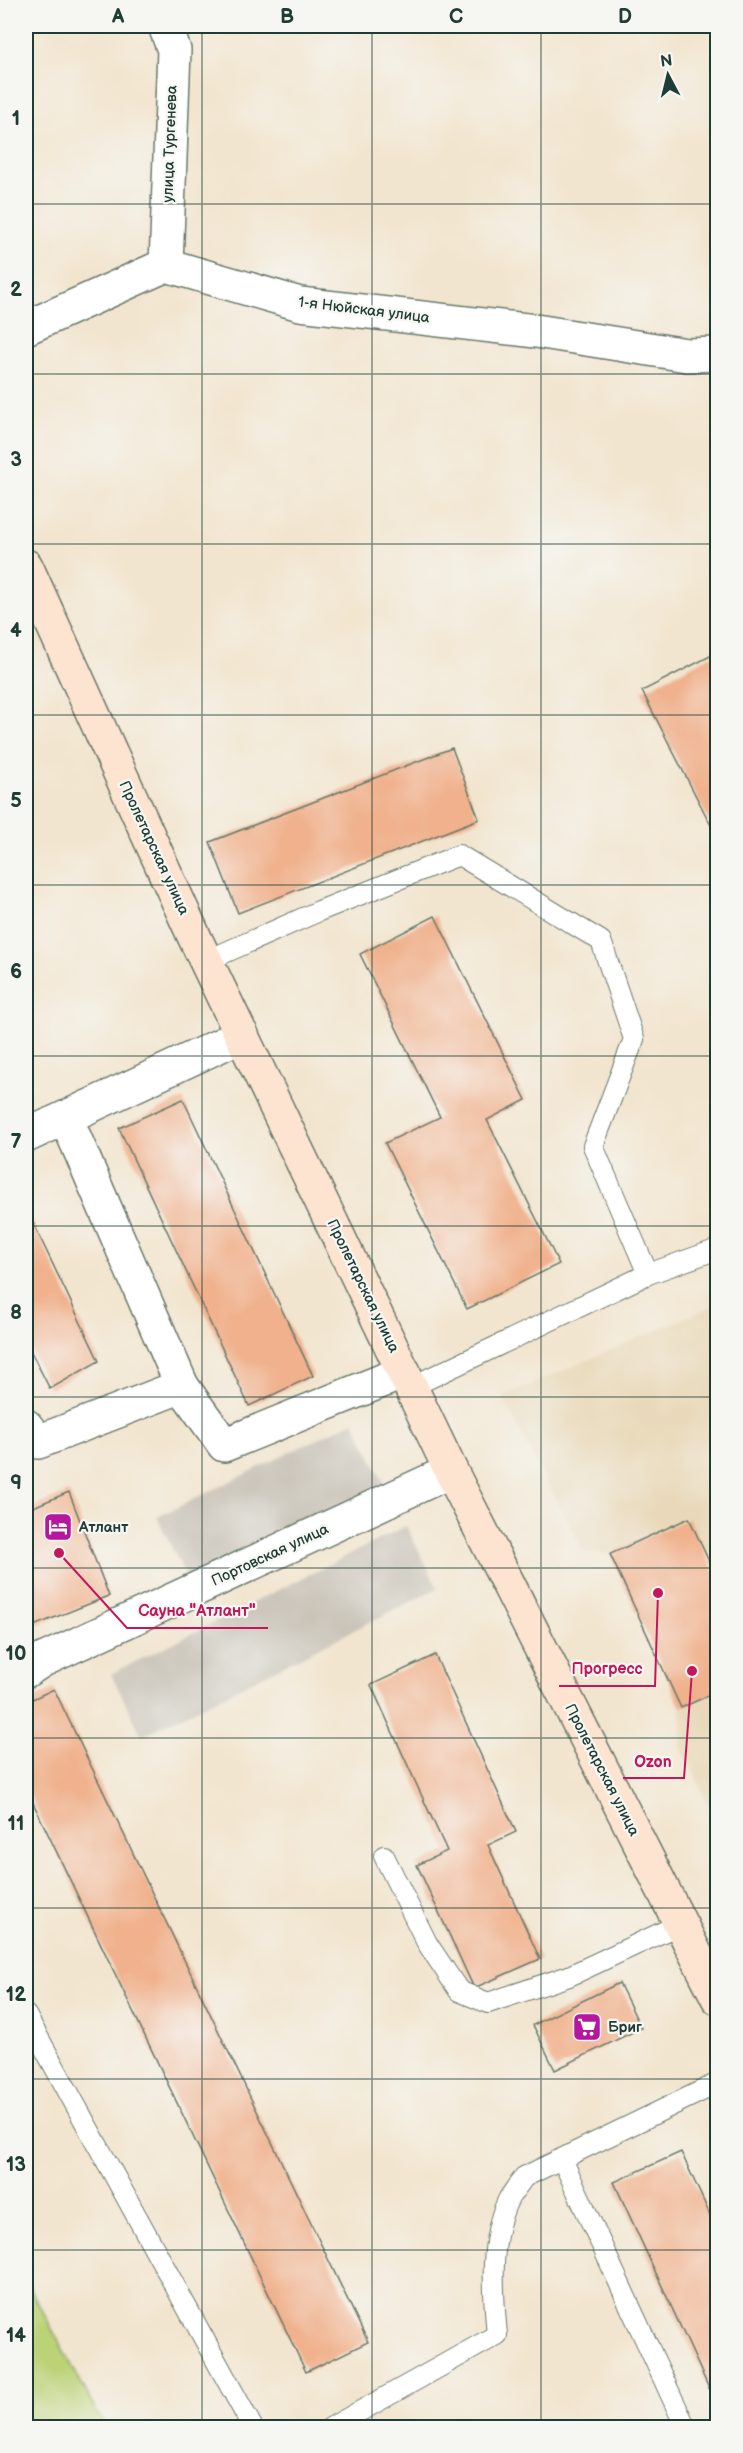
<svg xmlns="http://www.w3.org/2000/svg" width="743" height="2453" font-family="'Balsamiq Sans',sans-serif">
<style>
.built{fill:#e9d9ba}
.industrial{fill:#c9c3b8}
.green{fill:#bcd277;stroke:#6e8856;stroke-width:1.5}
.building{fill:#f0b18c}
.lines{fill:none;stroke-linecap:round;stroke-linejoin:round}
.lane-casing{stroke:#69786a;stroke-width:22}
.street-casing{stroke:#69786a;stroke-width:36}
.secondary-casing{stroke:#69786a;stroke-width:36}
.lane{stroke:#fff;stroke-width:20}
.street{stroke:#fff;stroke-width:33}
.secondary{stroke:#fde4d0;stroke-width:33}
.grid{fill:none;stroke:#1f3d34;stroke-width:1.5;stroke-opacity:0.55}
.labels{text-anchor:middle;dominant-baseline:central;stroke-width:4.5;stroke-linejoin:round;paint-order:stroke}
.street-label{font-size:15px;fill:#1f3d34;stroke:#f6f6f2}
.poi-label{font-size:15px;font-weight:bold;fill:#1f3d34;stroke:#f6f6f2;text-anchor:start}
.leader{fill:none;stroke:#c2185b;stroke-width:2}
.callout-dot{fill:#c2185b;stroke:#f6f6f2;stroke-width:2}
.callout-label{font-size:16px;text-anchor:middle;font-weight:bold;fill:#c2185b;stroke:#f6f6f2;stroke-width:4.5;stroke-linejoin:round;paint-order:stroke}
.neatline{fill:none;stroke:#1f3d34;stroke-width:2}
.grid-label{font-size:20px;text-anchor:middle;font-weight:bold;fill:#1f3d34}
</style>
<rect width="100%" height="100%" fill="#f6f6f2"/>
<filter id="ink" filterUnits="userSpaceOnUse"><feTurbulence type="fractalNoise" baseFrequency=".0167" numOctaves="2"/><feDisplacementMap in="SourceGraphic" scale="12" xChannelSelector="R" yChannelSelector="G"/><feConvolveMatrix kernelMatrix="1 2 1 2 8 2 1 2 1" color-interpolation-filters="sRGB"/></filter>
<filter id="wash" filterUnits="userSpaceOnUse"><feTurbulence type="fractalNoise" baseFrequency=".008" numOctaves="4" result="noise"/><feDisplacementMap in="SourceGraphic" scale="24" xChannelSelector="R" yChannelSelector="G"/><feGaussianBlur stdDeviation="1.35" result="paint"/><feColorMatrix in="noise" values="0 0 0 0 0 0 0 0 0 0 0 0 0 0 0 0 0 1.4 0 .05"/><feComposite in="paint" operator="in"/></filter>
<g filter="url(#wash)">
<rect width="100%" height="100%" fill="#f2e5cf"/>
<!-- built -->
<g class="built">
<polygon points="717,1304 717,1581 610,1554 584,1552 502,1397"/>
<polygon points="717,1691 717,1823 681,1746 681,1708"/>
</g>
<!-- industrial -->
<g class="industrial">
<polygon points="354,1421 385,1485 187,1579 157,1517"/>
<polygon points="406,1526 438,1588 142,1736 111,1674"/>
</g>
<!-- green -->
<polygon class="green" points="26,2281 105,2427 26,2427"/>
<g id="blocks">
<!-- building -->
<g class="building">
<polygon points="718,652 718,839 642,691"/>
<polygon points="452,748 479,819 238,913 210,842"/>
<polygon points="435,916 526,1100 487,1120 559,1264 467,1309 385,1143 440,1117 360,954"/>
<polygon points="183,1099 313,1376 249,1406 119,1128"/>
<polygon points="26,1208 99,1361 50,1389 26,1342"/>
<polygon points="69,1492 109,1596 26,1629 26,1510"/>
<polygon points="689,1518 718,1581 718,1691 681,1708 610,1554"/>
<polygon points="435,1655 516,1832 488,1845 540,1959 474,1988 417,1865 447,1851 371,1685"/>
<polygon points="54,1689 368,2342 306,2372 26,1788 26,1702"/>
<polygon points="619,1983 641,2028 555,2070 533,2025"/>
<polygon points="681,2152 718,2232 718,2408 614,2182"/>
</g>
</g>
</g>
<g filter="url(#ink)">
<use href="#blocks" fill-opacity="0" stroke="#69786a" stroke-width="1.5"/>
<g class="lines">
<!-- lane casing -->
<g class="lane-casing">
<g id="lane">
<polyline points="206,961 319,911 459,855 601,941 634,1039 593,1146 648,1274"/>
<polyline points="411,1387 648,1274 718,1249"/>
<polyline points="384,1856 427,1943 459,1991 488,2003 569,1976 680,1924"/>
<polyline points="26,2015 253,2428"/>
<polyline points="562,2159 686,2428"/>
<path d="M 330,2428 L 497,2335 C 493,2293 489,2239 508,2200 C 512,2192 519,2185 524,2177 L 718,2083"/>
</g>
</g>
<!-- street casing -->
<g class="street-casing">
<g id="street">
<polyline points="165,26 174,50 166,265"/>
<polyline points="26,328 166,265 300,304 536,331 687,355 718,354"/>
<polyline points="66,1118 182,1386"/>
<polyline points="26,1136 242,1035"/>
<polyline points="26,1426 38,1442 182,1386 224,1445 404,1372"/>
<polyline points="26,1671 43,1660 451,1471"/>
</g>
</g>
<!-- secondary casing -->
<g class="secondary-casing">
<polyline id="secondary" points="26,566 193,934 451,1471 718,1998"/>
</g>
<!-- lane -->
<use href="#lane" class="lane"/>
<!-- street -->
<use href="#street" class="street"/>
<!-- secondary -->
<use href="#secondary" class="secondary"/>
</g>
</g>
<!-- grid -->
<path class="grid" d="M 202,26 L 202,2428M 372,26 L 372,2428M 541,26 L 541,2428M 26,204 L 718,204M 26,374 L 718,374M 26,544 L 718,544M 26,715 L 718,715M 26,885 L 718,885M 26,1056 L 718,1056M 26,1226 L 718,1226M 26,1397 L 718,1397M 26,1568 L 718,1568M 26,1738 L 718,1738M 26,1908 L 718,1908M 26,2079 L 718,2079M 26,2250 L 718,2250"/>
<!-- icons -->
<defs>
<g id="hotel-square" transform="scale(1.5)"><rect x="-9" y="-9" width="18" height="18" rx="4" fill="#b5179e" stroke="#f6f6f2"/><path d="M-6-4.5h1.5V1H6V5H4.5V3h-9V5H-6ZM-4 0a1.8 1.8 0 1 1 3.6 0ZM.5 0V-2.5h3Q6-2.5 6 0Z" fill="#fff"/></g>
<g id="supermarket-square" transform="scale(1.5)"><rect x="-9" y="-9" width="18" height="18" rx="4" fill="#b5179e" stroke="#f6f6f2"/><path d="M-6-5.5h2.5l.6 2H6L4.5 2H-2.5L-4.4-4H-6ZM-1.5 3.2a1.3 1.3 0 1 0 .1 0ZM3 3.2a1.3 1.3 0 1 0 .1 0Z" fill="#fff"/></g>
</defs>
<g fill-rule="evenodd">
<use href="#hotel-square" x="58" y="1527"/>
<use href="#supermarket-square" x="587" y="2027"/>
</g>
<g class="labels">
<!-- street labels -->
<g class="street-label">
<text transform="translate(170 144) rotate(-88)">улица Тургенева</text>
<text transform="translate(364 310) rotate(7)">1-я Нюйская улица</text>
<text transform="translate(154 848) rotate(65)">Пролетарская улица</text>
<text transform="translate(363 1286) rotate(64)">Пролетарская улица</text>
<text transform="translate(270 1555) rotate(-25)">Портовская улица</text>
<text transform="translate(602 1770) rotate(63)">Пролетарская улица</text>
</g>
<!-- poi labels -->
<g class="poi-label">
<text x="79" y="1527">Атлант</text>
<text x="608" y="2027">Бриг</text>
</g>
</g>
<!-- callouts -->
<path class="leader" d="M59 1553L127 1628H268M658 1593L655 1686H559M692 1671L684 1778H623"/>
<g class="callout-dot">
<circle cx="59" cy="1553" r="6"/>
<circle cx="658" cy="1593" r="6"/>
<circle cx="692" cy="1671" r="6"/>
</g>
<g class="callout-label">
<text x="197" y="1616">Сауна "Атлант"</text>
<text x="607" y="1674">Прогресс</text>
<text x="653" y="1767">Ozon</text>
</g>
<!-- margin -->
<rect width="743" height="2453" fill="none" stroke="#f6f6f2" stroke-width="66"/>
<!-- north arrow -->
<g transform="translate(668 75) rotate(353)" stroke="#f6f6f2" stroke-width="4.5" paint-order="stroke">
<path d="M0-4.5L10 22L0 15L-10 22Z" fill="#1f3d34"/>
<text y="-9" font-size="16" font-weight="bold" text-anchor="middle" fill="#1f3d34">N</text>
</g>
<rect x="33" y="33" width="677" height="2387" class="neatline"/>
<g class="grid-label">
<text x="118" y="23">A</text>
<text x="287" y="23">B</text>
<text x="456" y="23">C</text>
<text x="625" y="23">D</text>
<text x="16" y="125">1</text>
<text x="16" y="296">2</text>
<text x="16" y="466">3</text>
<text x="16" y="637">4</text>
<text x="16" y="807">5</text>
<text x="16" y="978">6</text>
<text x="16" y="1148">7</text>
<text x="16" y="1319">8</text>
<text x="16" y="1489">9</text>
<text x="16" y="1660">10</text>
<text x="16" y="1830">11</text>
<text x="16" y="2001">12</text>
<text x="16" y="2171">13</text>
<text x="16" y="2342">14</text>
</g>
</svg>
